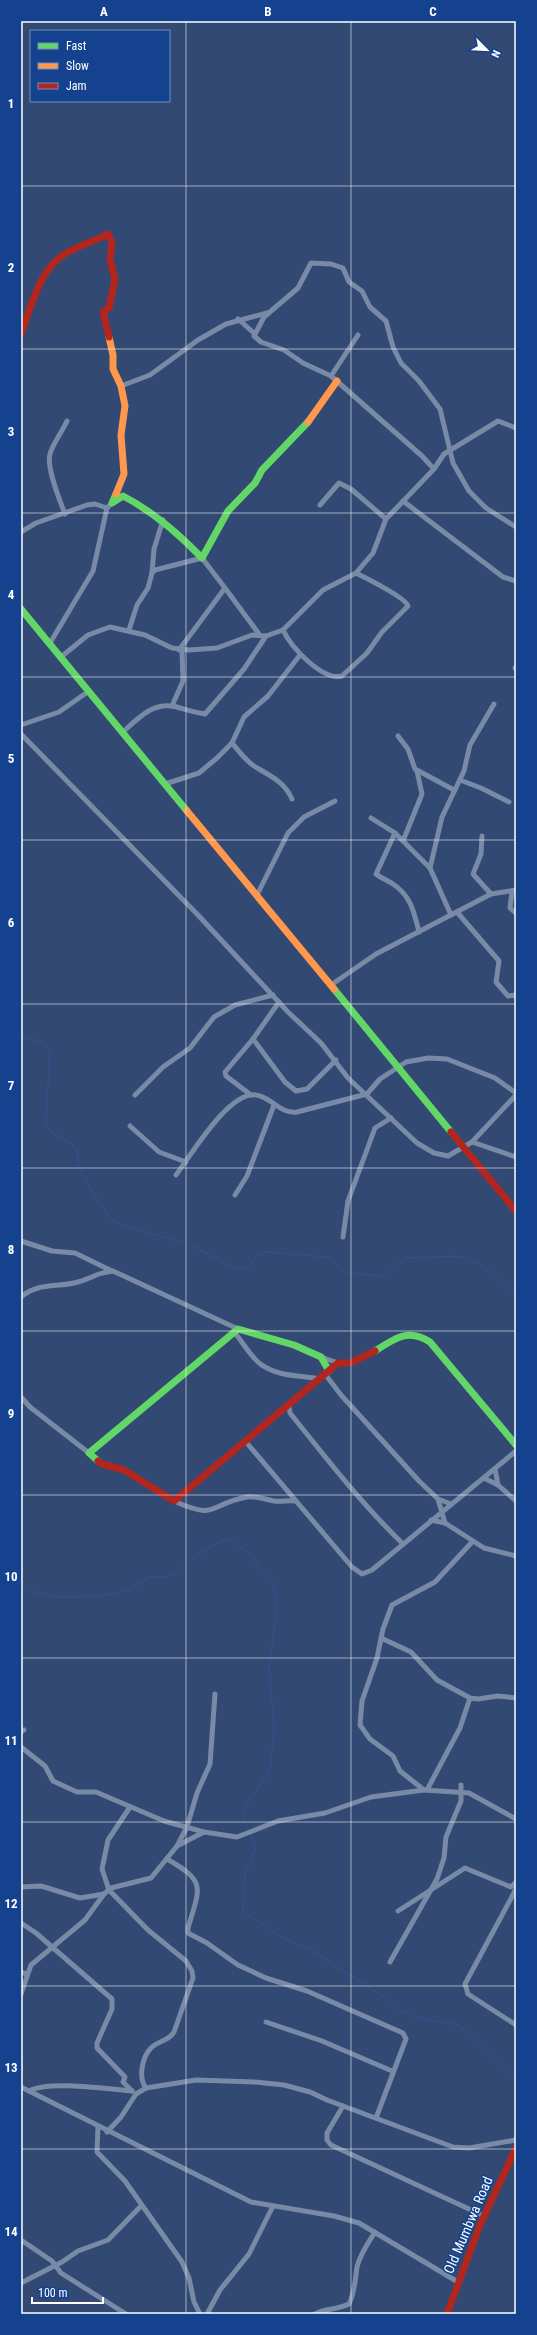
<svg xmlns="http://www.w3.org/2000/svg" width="537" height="2335" font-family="'Roboto Condensed',sans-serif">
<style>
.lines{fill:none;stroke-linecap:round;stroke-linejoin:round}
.stream{stroke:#315089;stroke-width:1.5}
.street{stroke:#788aa6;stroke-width:5}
.fast{stroke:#63d668;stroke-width:7}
.slow{stroke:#ff974d;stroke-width:7}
.jam{stroke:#b3261e;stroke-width:7}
.grid{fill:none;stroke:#fff;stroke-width:1;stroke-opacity:0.55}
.labels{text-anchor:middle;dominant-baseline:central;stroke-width:3;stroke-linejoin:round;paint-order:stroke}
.street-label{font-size:14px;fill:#fff;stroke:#15428f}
.neatline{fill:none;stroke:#fff;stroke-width:1.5}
.grid-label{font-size:13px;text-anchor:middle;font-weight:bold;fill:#fff}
</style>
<rect width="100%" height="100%" fill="#314973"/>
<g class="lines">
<!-- stream -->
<g class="stream">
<polyline points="21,1036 42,1042 50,1049 46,1122 50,1131 73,1145 78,1153 78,1162 86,1182 111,1219 118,1223 195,1247 228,1265 239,1269 248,1267 258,1254 267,1252 328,1257 341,1270 349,1273 383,1276 406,1258 459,1256 477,1262 494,1274 516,1296"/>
<polyline points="21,1583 34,1592 59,1597 102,1596 127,1590 150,1577 167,1577 175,1573 195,1556 221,1541 230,1540 251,1554 259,1569 272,1582 275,1591 277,1610 269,1665 274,1727 270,1771 245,1806 243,1815 249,1830"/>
<polyline points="250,1834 256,1847 245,1875 243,1911 279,1936 311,1950 378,1993 398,2009 414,2017 458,2025 479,2042 516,2080"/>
</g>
<!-- street -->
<g class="street">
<polyline points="238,319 255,334"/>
<polyline points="358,335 331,376 422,456 434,469"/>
<polyline points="331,376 303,363 284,350 261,342 254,336 264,317 298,288 311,263 331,264 343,268 349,282 362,291 370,307 386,321 393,347 401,363 419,381 440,409 453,463 469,491 486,508 516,527"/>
<polyline points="121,386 150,375 198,340 226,324 267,313"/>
<polyline points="403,501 503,577 516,581"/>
<polyline points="320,505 339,483 351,489 386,519"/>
<path d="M 65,514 C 60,501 46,467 50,454 C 53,443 62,432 67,421"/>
<polyline points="21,532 36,523 87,505 95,504 107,508"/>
<polyline points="152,573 154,549 163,520"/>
<path d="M 356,573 C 366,578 406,598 408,606 L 382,632 L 367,653 L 342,676 C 322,681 291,647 283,630 L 323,590 L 356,573 L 373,553 L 386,519 L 434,469 L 444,454 L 498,421 L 516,428"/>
<polyline points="129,630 137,605 148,588 152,573 155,570 202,558 225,588"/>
<polyline points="50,643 93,571 107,508 112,503"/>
<polyline points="179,650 225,588 259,634"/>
<polyline points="61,657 88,635 110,627 145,635 172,648 189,650 217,648 252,635 266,636 283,630"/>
<polyline points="515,668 516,668"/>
<polyline points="172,706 183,681 182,650"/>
<polyline points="21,725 59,712 89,691"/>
<path d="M 123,732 C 139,717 154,701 177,707 C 187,710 195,713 205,714 L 244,669 L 266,636"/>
<polyline points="21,734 197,914 288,1012 321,1043 348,1078 417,1143 434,1153 448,1156 472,1142 516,1157"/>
<polyline points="398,736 408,749 415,769 454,790"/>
<path d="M 232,743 C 239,751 245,760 254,766 C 270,776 284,781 292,799"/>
<polyline points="460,780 481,788 509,802"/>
<polyline points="165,784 199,773 217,758 232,743 244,717 268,696 300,655"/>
<polyline points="371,818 395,833 430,868"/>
<path d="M 395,833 L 376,874 C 381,878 387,880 393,884 C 411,896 414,912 419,932"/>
<polyline points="482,836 481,854 473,874 491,894"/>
<polyline points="403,841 422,794 417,771"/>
<polyline points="512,891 510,908 516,913"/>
<polyline points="257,895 288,833 304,817 335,801"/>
<polyline points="457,912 499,961 496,982 508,996 516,995"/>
<polyline points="451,915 430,868 442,817 464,771 470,745 494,704"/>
<polyline points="331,985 376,954 491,894 516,890"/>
<polyline points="253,1039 285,1082 296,1091 307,1089 336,1060"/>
<polyline points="135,1095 163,1067 190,1048 214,1017 235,1005 273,995"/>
<polyline points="251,1095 226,1076 225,1072 253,1039 279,1002"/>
<polyline points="130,1126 159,1152 186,1162"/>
<polyline points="472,1142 516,1095"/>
<path d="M 176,1175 C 191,1155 229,1091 256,1095 C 272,1097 279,1114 297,1112 L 367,1094 L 380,1079 L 397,1068 L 406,1062 L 428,1058 L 447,1059 L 495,1078 L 516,1093"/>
<polyline points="235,1195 247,1176 274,1105"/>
<polyline points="343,1237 348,1201 375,1128 391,1118"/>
<polyline points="21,1241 52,1251 75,1253 112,1271"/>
<path d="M 21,1297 C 38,1282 58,1288 78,1282 C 93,1278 95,1273 113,1271 L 238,1329"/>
<path d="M 235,1333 C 243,1343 250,1355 259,1363 C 277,1377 299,1375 319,1379"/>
<polyline points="321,1357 338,1363"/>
<polyline points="325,1374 341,1395 419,1481 438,1499 451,1504"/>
<polyline points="21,1397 30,1407 89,1453"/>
<path d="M 289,1406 L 290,1413 C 326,1458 361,1503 402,1543"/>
<polyline points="246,1442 352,1567 362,1574 372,1570 516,1451"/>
<polyline points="495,1469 498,1485"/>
<polyline points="484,1478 498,1485 516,1501"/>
<polyline points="438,1499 445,1523"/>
<path d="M 174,1501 C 218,1521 208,1504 247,1497 C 257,1496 264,1499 274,1501 C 281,1502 289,1500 295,1501"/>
<polyline points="431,1520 445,1523 484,1548 516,1556"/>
<polyline points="473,1541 435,1582 392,1605 383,1629 377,1658 362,1701 360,1725 370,1739 393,1756 400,1771 424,1790 469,1793 516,1819"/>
<polyline points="381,1638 411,1652 437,1680 470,1698 478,1699 498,1696 516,1698"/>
<polyline points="21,1732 24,1730"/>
<polyline points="21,1747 45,1766 53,1781 77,1792 96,1792 164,1821 204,1832"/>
<polyline points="427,1790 460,1728 470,1698"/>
<path d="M 130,1807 L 108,1840 L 102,1869 L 109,1890 L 148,1930 L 186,1961 L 192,1971 L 193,1978 L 174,2032 C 169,2041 158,2041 151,2048 C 142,2057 138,2078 146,2088"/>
<polyline points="177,1846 204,1832 237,1837 278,1821 325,1813 371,1797 424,1790"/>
<path d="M 167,1859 C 207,1882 200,1887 188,1928 L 188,1933 L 207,1943 L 238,1965 L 266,1978 L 307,1991 L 403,2033 L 406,2039 L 376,2118"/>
<polyline points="21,1887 41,1886 80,1898 104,1894"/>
<polyline points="516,1889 465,1984 468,1994 516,2025"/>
<polyline points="398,1911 465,1868 511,1887 516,1882"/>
<polyline points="21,1923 36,1933 112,1999 112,2009 97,2043 97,2048 125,2077 123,2082 132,2091"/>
<polyline points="390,1962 437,1879 444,1858 446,1837 461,1801 461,1785"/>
<polyline points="21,1972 27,1974"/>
<polyline points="21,1994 31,1965 85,1920 104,1894 111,1888 151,1878 177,1846 187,1827 197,1793 210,1764 215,1694"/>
<polyline points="266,2022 322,2041 392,2071"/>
<polyline points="21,2087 251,2202 334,2216 359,2223 458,2282"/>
<path d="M 29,2091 C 48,2080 108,2089 132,2091"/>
<polyline points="343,2106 327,2133 327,2140 331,2145 484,2216"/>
<polyline points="98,2126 97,2152 125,2181 182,2262 189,2278 194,2302 200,2314"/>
<polyline points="107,2132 121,2117 136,2094 146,2088 196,2080 255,2082 284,2085 310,2092 327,2100 453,2147 469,2148 516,2140"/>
<polyline points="21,2240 52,2261 61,2273 126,2314"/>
<polyline points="21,2283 62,2262 78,2251 108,2240 141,2206"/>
<polyline points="207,2314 220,2290 249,2254 273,2206"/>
<path d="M 315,2314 C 326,2308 337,2310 349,2304 C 355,2292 355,2280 357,2267 C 360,2254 368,2243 375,2232"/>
</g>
<!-- fast -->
<g class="fast">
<path d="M 116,494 L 112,503 L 123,496 C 154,512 178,533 202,558 L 228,511 L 255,483 L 262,470 L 308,422"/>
<polyline points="21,609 187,811"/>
<polyline points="334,989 451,1132"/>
<path d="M 375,1351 C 395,1338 408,1328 430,1342 L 516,1445"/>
<polyline points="98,1461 89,1453 238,1329 294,1345 321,1357 329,1371"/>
</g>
<!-- slow -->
<g class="slow">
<polyline points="109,337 113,355 113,369 121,386 125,406 121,435 124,474 116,494"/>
<polyline points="308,422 337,381"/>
<polyline points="187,811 334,989"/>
</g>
<!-- jam -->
<g class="jam">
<path d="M 21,334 C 32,305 39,268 68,252 C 81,245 95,241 108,234 L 112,243 L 110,260 L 115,279 L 109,308 L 103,312 L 109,337"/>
<polyline points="451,1132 516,1211"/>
<polyline points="98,1461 102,1464 124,1470 174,1501 338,1363 350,1363 375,1351"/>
<polyline points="447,2314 480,2225 516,2148"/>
</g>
</g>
<!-- grid -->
<path class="grid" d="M 186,21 L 186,2314M 351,21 L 351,2314M 21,186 L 516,186M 21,349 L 516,349M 21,513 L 516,513M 21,677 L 516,677M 21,840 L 516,840M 21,1004 L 516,1004M 21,1168 L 516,1168M 21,1331 L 516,1331M 21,1495 L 516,1495M 21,1658 L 516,1658M 21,1822 L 516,1822M 21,1986 L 516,1986M 21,2149 L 516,2149"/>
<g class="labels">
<!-- street labels -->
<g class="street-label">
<text transform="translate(468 2225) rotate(-67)">Old Mumbwa Road</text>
</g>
</g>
<!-- border -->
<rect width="537" height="2335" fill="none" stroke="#15428f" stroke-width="44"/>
<!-- legend -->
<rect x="30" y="30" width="140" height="72" fill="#15428f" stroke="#738ebc"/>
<rect x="38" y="43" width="20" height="6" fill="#63d668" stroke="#738ebc"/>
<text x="66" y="50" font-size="12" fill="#ffffff">Fast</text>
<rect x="38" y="63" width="20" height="6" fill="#ff974d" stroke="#738ebc"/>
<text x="66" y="70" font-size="12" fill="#ffffff">Slow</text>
<rect x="38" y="83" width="20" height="6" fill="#b3261e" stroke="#738ebc"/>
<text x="66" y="90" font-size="12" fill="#ffffff">Jam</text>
<!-- north arrow -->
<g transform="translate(487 50) rotate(114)" stroke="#15428f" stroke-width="3" paint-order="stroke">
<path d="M0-3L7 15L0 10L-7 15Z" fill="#ffffff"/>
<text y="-6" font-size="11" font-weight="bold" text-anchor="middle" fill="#ffffff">N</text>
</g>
<!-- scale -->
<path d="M32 2297v6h71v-6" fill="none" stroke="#ffffff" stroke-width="2"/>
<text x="38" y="2297" font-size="12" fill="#ffffff" stroke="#15428f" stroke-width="3" paint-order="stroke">100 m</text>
<rect x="22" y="22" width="493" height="2291" class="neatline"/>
<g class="grid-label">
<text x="104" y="16">A</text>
<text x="268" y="16">B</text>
<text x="433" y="16">C</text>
<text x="11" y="108">1</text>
<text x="11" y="272">2</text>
<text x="11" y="436">3</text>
<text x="11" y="599">4</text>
<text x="11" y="763">5</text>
<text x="11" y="927">6</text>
<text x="11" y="1090">7</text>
<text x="11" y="1254">8</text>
<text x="11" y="1418">9</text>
<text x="11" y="1581">10</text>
<text x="11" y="1745">11</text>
<text x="11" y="1908">12</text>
<text x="11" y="2072">13</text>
<text x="11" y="2236">14</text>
</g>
</svg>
